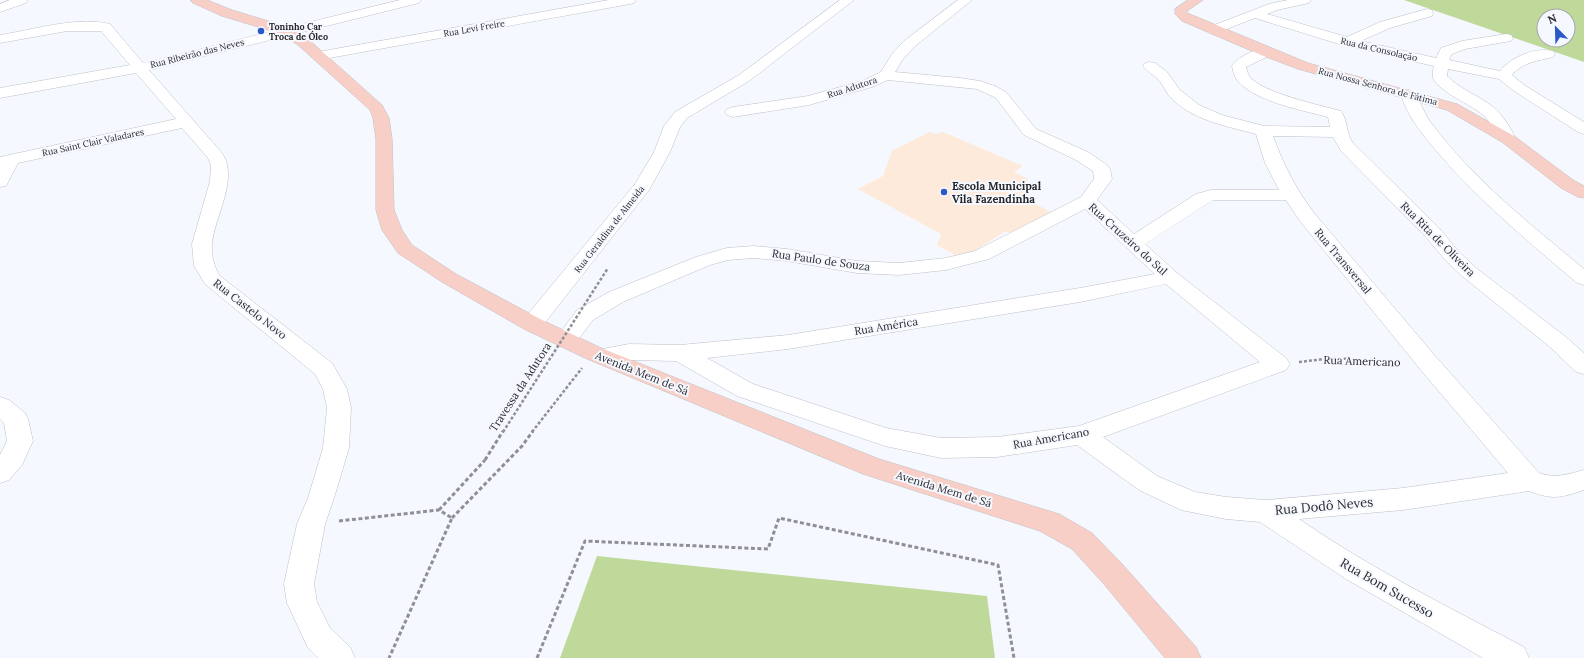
<svg xmlns="http://www.w3.org/2000/svg" width="1584" height="658" font-family="Lora,serif">
<style>
.education{fill:#feeada}
.green{fill:#bed99a;fill-rule:evenodd}
.lines{fill:none;stroke-linecap:round;stroke-linejoin:round}
.street-casing{stroke:#bec0c7;stroke-width:1}
.secondary-casing{stroke:#bec0c7;stroke-width:1}
.path-far1{stroke:#8e9095;stroke-width:2.5;stroke-dasharray:3 2;stroke-linecap:butt}
.path{stroke:#8e9095;stroke-width:3;stroke-dasharray:4 2.5;stroke-linecap:butt}
.street{fill:#fff;fill-rule:evenodd}
.secondary{fill:#f8cfc6;fill-rule:evenodd}
.path-bridge-far1{stroke:#8e9095;stroke-width:2.5;stroke-dasharray:3 2;stroke-linecap:butt}
.path-bridge{stroke:#8e9095;stroke-width:3;stroke-dasharray:4 2.5;stroke-linecap:butt}
.poi-dot{fill:#2859c7;stroke:#f6f8ff;stroke-width:1.5}
.labels{text-anchor:middle;dominant-baseline:central;stroke-width:4;stroke-linejoin:round;paint-order:stroke}
.far-poi-label{font-size:9px;font-weight:bold;fill:#28292c;stroke:#f6f8ff;text-anchor:start}
.far-street-label{font-size:9px;fill:#28292c;stroke:#f6f8ff}
.poi-label{font-size:11px;font-weight:bold;fill:#28292c;stroke:#f6f8ff;text-anchor:start}
.street-label{font-size:11px;fill:#28292c;stroke:#f6f8ff}
.near-street-label{font-size:13px;fill:#28292c;stroke:#f6f8ff}
</style>
<rect width="100%" height="100%" fill="#f6f8ff"/>
<!-- education -->
<polygon class="education" points="929,132 936,134 943,132 1023,166 1014,172 1027,178 1028,185 1020,196 1053,213 1020,232 1004,232 962,259 937,245 941,234 858,189 883,176 892,151"/>
<!-- green -->
<g class="green">
<path d="M 1404,0 L 1584,0 L 1584,62 ZM 1544,16 L 1568,16 L 1568,40 L 1544,40 Z"/>
<polygon points="597,556 987,596 995,658 560,658"/>
</g>
<g class="lines">
<!-- street casing -->
<g class="street-casing">
<g id="street">
<polygon points="10,0 28,0 26,3 0,12 0,4"/>
<path d="M 400,0 L 421,0 L 419,3 L 149,70 L 222,153 C 239,178 215,216 212,243 C 211,255 214,267 220,276 L 332,363 L 347,389 L 351,408 L 349,448 L 334,498 L 325,524 L 314,584 L 317,602 L 330,628 L 350,647 L 355,658 L 318,658 L 308,648 L 287,603 L 284,584 L 297,524 L 308,498 L 323,448 L 327,408 L 323,389 L 315,374 L 205,284 L 194,266 L 192,244 L 210,181 L 211,166 L 208,158 L 182,128 L 18,163 L 6,186 L 0,187 L 0,157 L 176,119 L 136,73 L 0,98 L 0,88 L 130,65 L 101,31 L 67,31 L 0,43 L 0,35 C 33,30 76,16 110,24 L 143,63 Z"/>
<polygon points="609,0 636,0 634,3 630,4 318,60 313,59 311,56 313,53 318,52"/>
<polygon points="840,0 854,0 749,81 687,118 680,127 670,152 649,190 540,329 532,331 524,329 521,324 524,319 635,184 654,152 664,126 675,112 739,75"/>
<path d="M 958,0 L 972,0 L 914,47 L 903,59 L 895,72 L 960,78 L 980,81 L 995,86 L 1006,92 L 1036,129 L 1088,152 L 1107,165 L 1110,169 L 1112,179 L 1097,200 L 1134,234 L 1196,194 L 1211,190 L 1279,190 L 1265,163 L 1256,134 C 1226,126 1191,120 1169,96 C 1165,90 1162,83 1157,78 C 1152,74 1147,71 1143,66 L 1145,63 L 1150,62 L 1155,63 L 1167,72 L 1180,90 L 1199,105 L 1222,115 L 1264,126 L 1330,127 L 1328,117 C 1302,110 1255,102 1237,80 C 1234,76 1233,71 1232,66 C 1239,56 1259,46 1271,49 L 1273,52 L 1271,55 L 1246,67 C 1247,70 1248,74 1249,76 C 1262,93 1319,105 1341,111 C 1348,121 1346,134 1353,143 L 1439,228 L 1460,253 L 1476,268 L 1566,337 L 1584,353 L 1584,374 L 1576,372 L 1550,347 L 1462,276 L 1446,261 L 1425,236 L 1341,151 L 1333,137 L 1273,136 C 1283,164 1296,189 1314,213 L 1436,357 L 1539,473 C 1556,479 1568,474 1584,470 L 1584,490 C 1560,498 1553,500 1529,491 L 1403,510 L 1299,519 C 1370,568 1448,607 1524,647 L 1529,658 L 1483,658 L 1346,579 L 1260,522 L 1226,519 L 1181,510 L 1139,490 L 1077,445 L 997,457 L 941,458 L 885,446 L 737,396 L 676,361 L 629,360 L 600,364 L 592,361 L 589,356 L 592,351 L 629,344 L 680,345 L 788,335 L 1080,288 L 1155,274 L 1085,209 L 989,259 L 946,270 L 899,275 L 857,273 L 787,261 L 754,258 L 728,260 L 710,265 L 623,302 L 593,320 L 574,345 L 566,347 L 558,345 L 555,340 L 577,310 L 609,292 L 696,257 L 727,248 L 754,246 L 787,249 L 857,261 L 899,263 L 946,258 L 975,251 L 1081,197 L 1094,179 L 1093,171 L 1076,160 L 1024,135 L 996,98 L 977,89 L 888,80 L 872,87 L 809,105 L 733,117 L 727,115 L 725,112 L 727,109 L 733,107 L 808,96 L 862,81 L 881,72 L 892,54 L 904,41 ZM 1213,200 L 1286,200 L 1300,221 L 1420,369 L 1508,473 L 1403,488 L 1266,500 L 1226,497 L 1195,492 L 1157,476 L 1103,437 L 1286,370 L 1290,364 L 1286,358 L 1177,273 L 1145,244 ZM 1166,284 L 1260,362 L 1079,426 L 997,437 L 941,438 L 886,428 L 753,384 L 707,358 L 788,349 L 1080,302 Z"/>
<path d="M 1288,0 L 1311,0 L 1309,3 L 1277,10 L 1267,14 L 1347,37 L 1380,22 L 1427,9 L 1432,10 L 1433,13 L 1432,16 L 1390,28 L 1361,41 L 1436,58 L 1441,48 L 1462,41 L 1506,34 L 1511,35 L 1513,38 L 1511,41 L 1465,49 L 1452,54 L 1449,60 L 1500,71 C 1511,57 1535,47 1553,51 L 1555,54 L 1553,57 C 1537,61 1523,62 1512,75 L 1524,85 L 1584,122 L 1584,134 L 1578,132 L 1514,91 L 1499,79 L 1448,69 L 1447,76 C 1460,89 1477,95 1492,106 C 1503,115 1510,127 1516,139 L 1514,142 L 1508,144 L 1502,142 C 1495,133 1492,123 1483,115 C 1471,104 1440,93 1433,78 C 1432,75 1433,69 1434,66 L 1342,45 L 1255,18 L 1214,34 L 1209,33 L 1207,30 L 1209,27 L 1269,4 Z"/>
<path d="M 1409,90 L 1414,92 C 1421,102 1424,114 1432,124 C 1474,180 1530,224 1584,269 L 1584,285 L 1577,283 C 1529,242 1480,202 1439,154 C 1424,136 1408,118 1401,95 L 1404,92 Z"/>
<polygon points="0,397 9,400 25,413 28,419 33,441 22,465 9,480 0,483 0,455 7,441 4,423 0,419"/>
</g>
</g>
<!-- secondary casing -->
<g class="secondary-casing">
<g id="secondary">
<polygon points="191,0 207,0 232,10 291,28 308,39 382,105 389,118 392,139 394,210 402,230 412,245 456,274 540,319 601,348 879,459 1059,514 1092,533 1123,565 1196,647 1201,658 1165,658 1103,583 1072,549 1040,531 863,474 585,358 524,329 442,282 398,253 382,230 376,210 376,139 373,118 370,110 298,45 281,34 222,16 193,3"/>
<polygon points="1188,0 1203,0 1187,11 1187,13 1192,15 1308,63 1457,104 1514,136 1573,180 1584,186 1584,198 1578,197 1561,188 1502,142 1447,110 1298,69 1261,55 1182,21 1175,14 1175,9"/>
</g>
</g>
<!-- path-far1 -->
<g class="path-far1">
<polyline points="1299,362 1333,358 1399,362"/>
<polyline points="532,432 582,368"/>
</g>
<!-- path -->
<g class="path">
<polyline points="439,510 485,460"/>
<polyline points="452,518 522,446 533,431"/>
<polyline points="339,521 439,510 452,518 389,658"/>
<polyline points="537,658 585,541 768,549 779,518 998,565 1014,658"/>
</g>
<!-- street -->
<use href="#street" class="street"/>
<!-- secondary -->
<use href="#secondary" class="secondary"/>
<!-- path-bridge-far1 -->
<polyline class="path-bridge-far1" points="503,432 608,268"/>
<!-- path-bridge -->
<polyline class="path-bridge" points="485,460 503,431"/>
</g>
<!-- markers -->
<g class="poi-dot">
<circle cx="261" cy="31" r="4"/>
<circle cx="944" cy="192" r="4"/>
</g>
<g class="labels">
<!-- far-poi labels -->
<g class="far-poi-label">
<text x="269" y="26">Toninho Car<tspan x="269" dy="10">Troca de Óleo</tspan></text>
</g>
<!-- far-street labels -->
<g class="far-street-label">
<text transform="translate(474 28) rotate(-10)">Rua Levi Freire</text>
<text transform="translate(1379 49) rotate(13)">Rua da Consolação</text>
<text transform="translate(197 53) rotate(-14)">Rua Ribeirão das Neves</text>
<text transform="translate(1378 86) rotate(15)">Rua Nossa Senhora de Fátima</text>
<text transform="translate(852 87) rotate(-18)">Rua Adutora</text>
<text transform="translate(93 142) rotate(-12)">Rua Saint Clair Valadares</text>
<text transform="translate(609 229) rotate(-52)">Rua Geraldina de Almeida</text>
</g>
<!-- poi labels -->
<g class="poi-label">
<text x="952" y="186">Escola Municipal<tspan x="952" dy="13">Vila Fazendinha</tspan></text>
</g>
<!-- street labels -->
<g class="street-label">
<text transform="translate(1128 239) rotate(42)">Rua Cruzeiro do Sul</text>
<text transform="translate(1438 239) rotate(45)">Rua Rita de Oliveira</text>
<text transform="translate(821 260) rotate(8)">Rua Paulo de Souza</text>
<text transform="translate(1343 261) rotate(50)">Rua Transversal</text>
<text transform="translate(250 309) rotate(38)">Rua Castelo Novo</text>
<text transform="translate(886 326) rotate(-9)">Rua América</text>
<text transform="translate(1362 361) rotate(2)">Rua Americano</text>
<text transform="translate(642 373) rotate(22)">Avenida Mem de Sá</text>
<text transform="translate(520 387) rotate(-57)">Travessa da Adutora</text>
<text transform="translate(1051 438) rotate(-10)">Rua Americano</text>
<text transform="translate(944 489) rotate(17)">Avenida Mem de Sá</text>
</g>
<!-- near-street labels -->
<g class="near-street-label">
<text transform="translate(1324 506) rotate(-5)">Rua Dodô Neves</text>
<text transform="translate(1387 588) rotate(30)">Rua Bom Sucesso</text>
</g>
</g>
<!-- north arrow -->
<g transform="translate(1556 28) rotate(337)"><circle r="19" fill="#f6f8ff" stroke="#a4a5ab"/>
<path d="M0-3L7 15L0 10L-7 15Z" fill="#2859c7"/>
<text y="-6" font-size="11" font-weight="bold" text-anchor="middle" fill="#28292c">N</text>
</g>
</svg>
